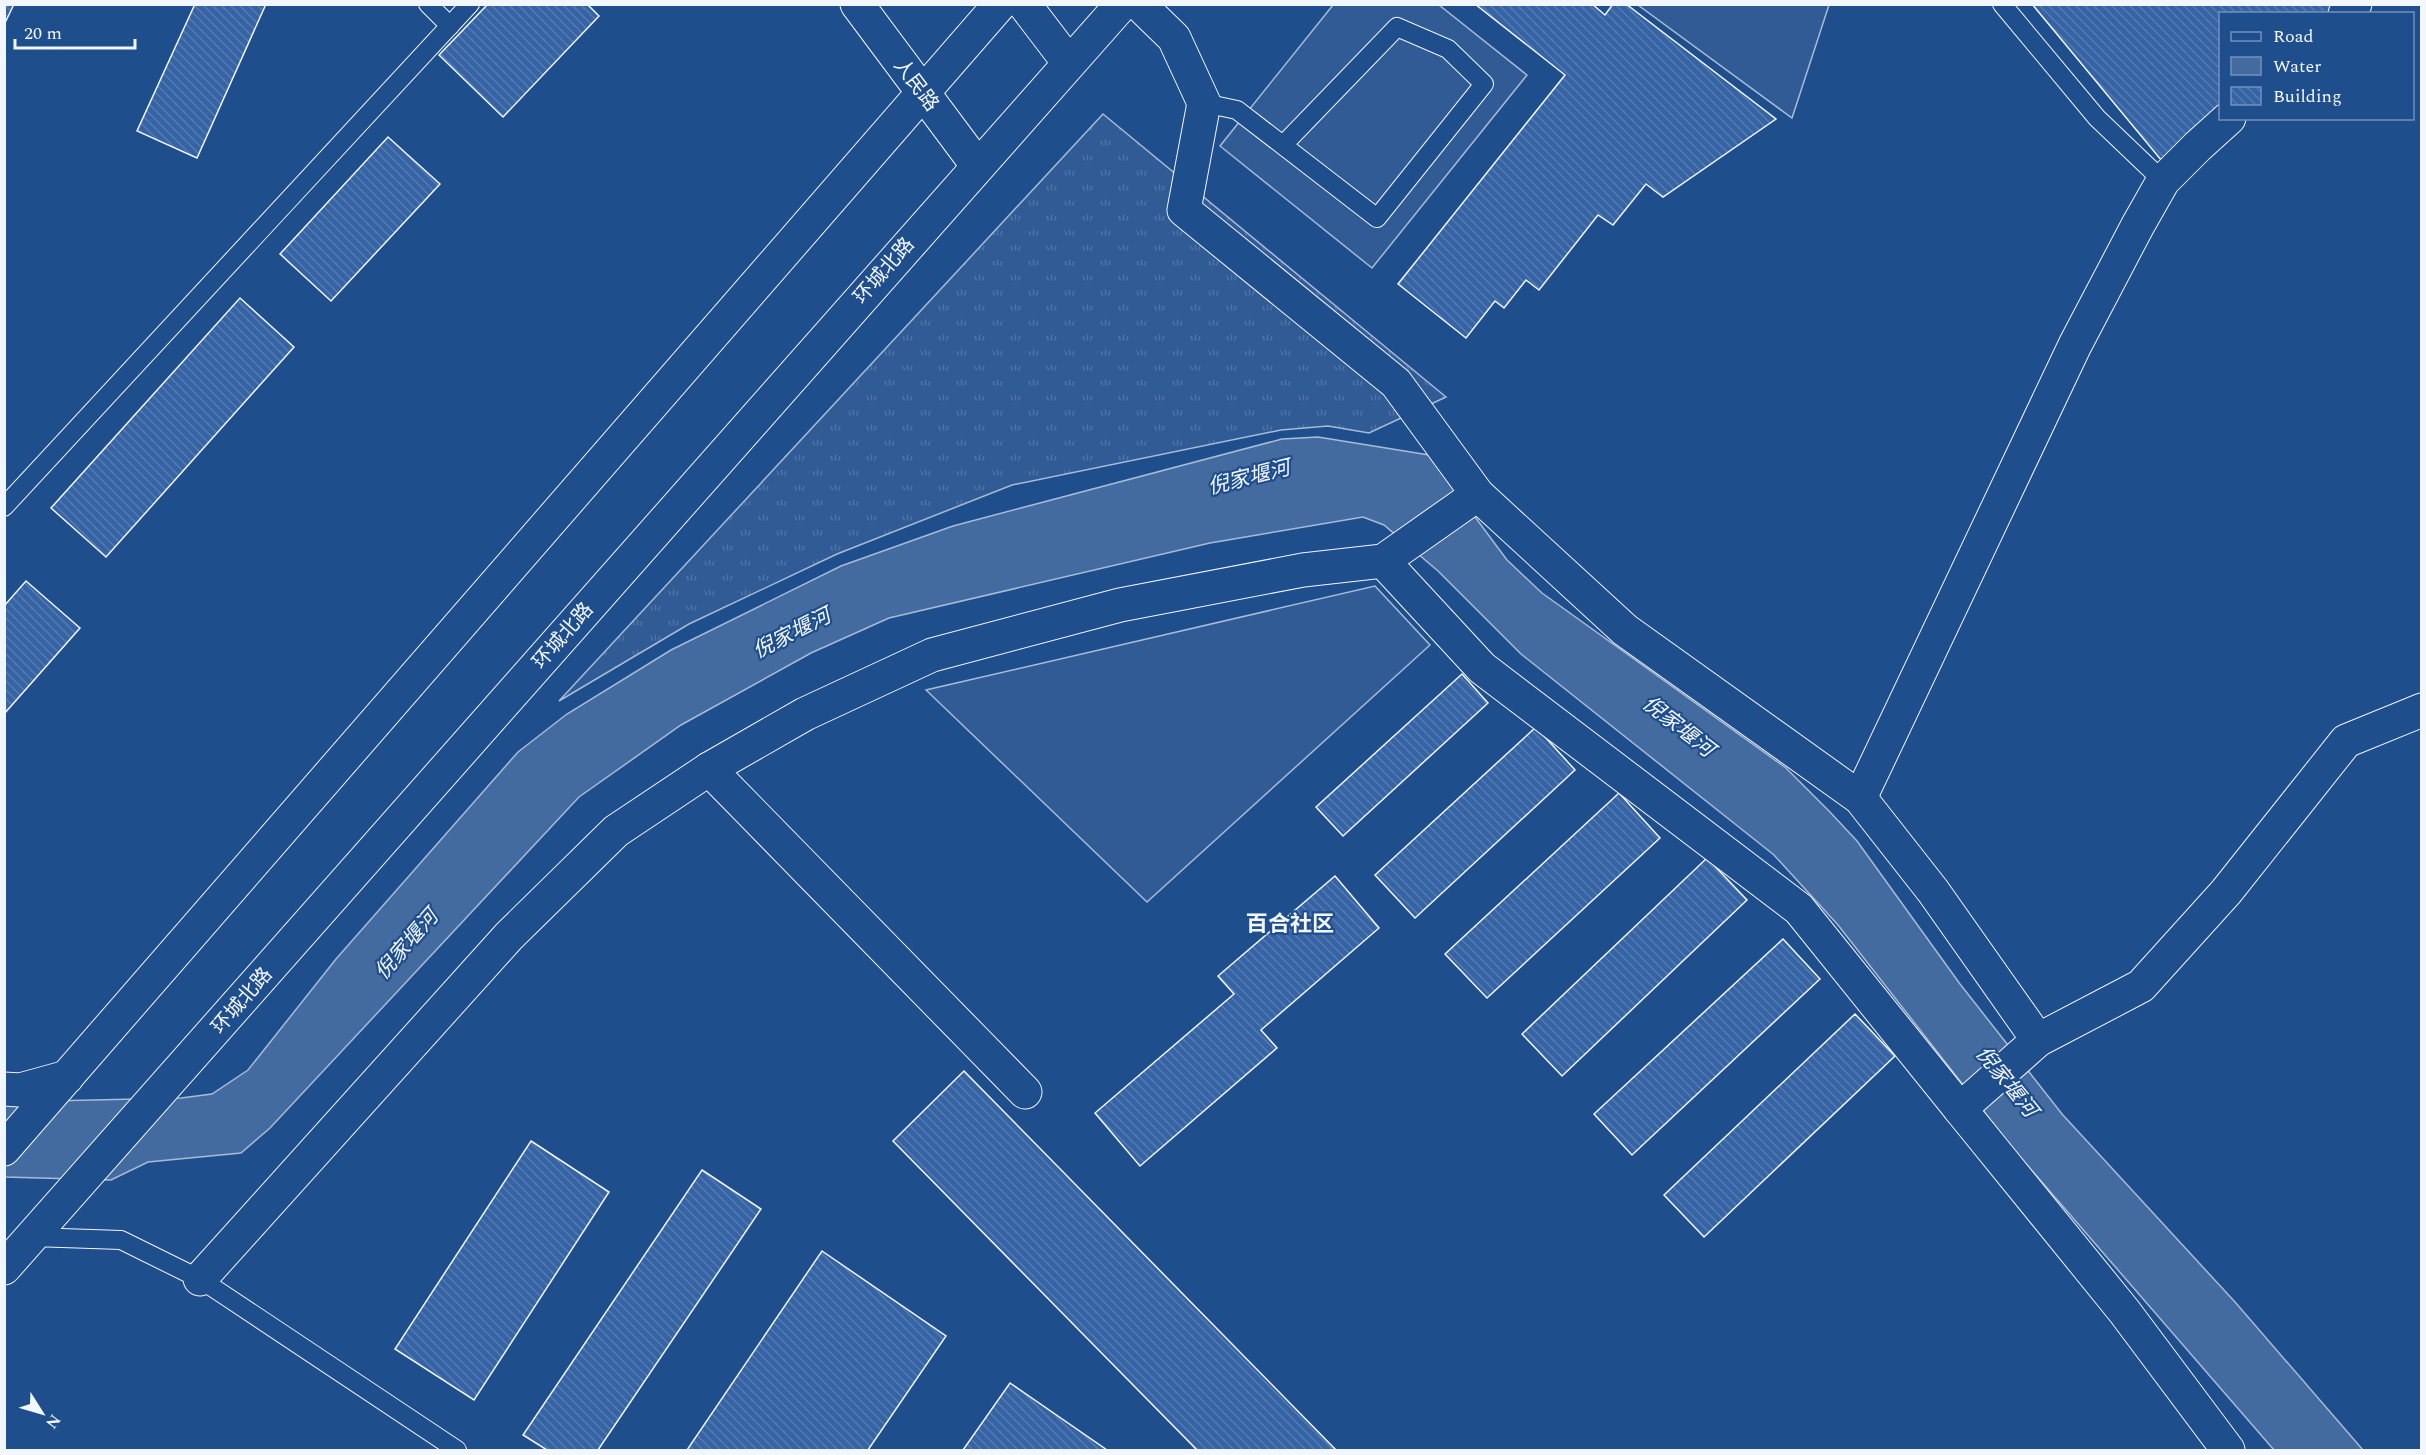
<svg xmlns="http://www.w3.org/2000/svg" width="2426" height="1455" font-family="Spectral,'Noto Sans SC',serif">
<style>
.grass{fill:url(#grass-tufts);stroke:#a8bbd7;stroke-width:1.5}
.built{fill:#305b95;stroke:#a8bbd7;stroke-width:1.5}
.water{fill:#446ba0;stroke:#a8bbd7;stroke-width:1.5}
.building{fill:url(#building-back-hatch);stroke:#f2f6ff;stroke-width:1.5}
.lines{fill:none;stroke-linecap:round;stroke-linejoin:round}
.lane-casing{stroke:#f2f6ff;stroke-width:20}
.street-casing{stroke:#f2f6ff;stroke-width:35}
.secondary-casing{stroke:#f2f6ff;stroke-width:35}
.primary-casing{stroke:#f2f6ff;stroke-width:35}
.lane{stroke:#1f4e8c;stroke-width:18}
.street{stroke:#1f4e8c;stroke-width:33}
.secondary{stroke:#1f4e8c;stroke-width:33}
.primary{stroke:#1f4e8c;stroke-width:33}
.labels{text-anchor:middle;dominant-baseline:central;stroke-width:4.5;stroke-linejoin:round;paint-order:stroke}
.street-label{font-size:20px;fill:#f2f6ff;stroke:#1f4e8c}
.water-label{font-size:21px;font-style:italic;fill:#f2f6ff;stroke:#1f4e8c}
.quarter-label{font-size:22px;font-weight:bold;fill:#f2f6ff;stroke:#1f4e8c}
</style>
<defs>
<pattern id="grass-tufts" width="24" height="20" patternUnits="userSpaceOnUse" patternTransform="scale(1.5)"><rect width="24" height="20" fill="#305b95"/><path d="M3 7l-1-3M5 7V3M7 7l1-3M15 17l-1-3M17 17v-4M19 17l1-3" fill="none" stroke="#4e73a5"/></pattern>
<pattern id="building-back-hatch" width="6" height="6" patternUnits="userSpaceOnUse" patternTransform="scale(1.5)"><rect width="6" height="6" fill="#3563a3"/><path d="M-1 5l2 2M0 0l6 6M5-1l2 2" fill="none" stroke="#537ab1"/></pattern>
</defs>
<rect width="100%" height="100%" fill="#1f4e8c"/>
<!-- grass -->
<polygon class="grass" points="1103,114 1446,397 1369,433 1328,426 1281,430 1012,485 837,554 689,624 559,701"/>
<!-- built -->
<g class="built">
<polygon points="1333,5 1439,5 1527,75 1372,268 1220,146"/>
<polygon points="1638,5 1829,5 1792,118"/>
<polygon points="1375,586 1430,645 1147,902 926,690"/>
</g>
<!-- water -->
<polygon class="water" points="1318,437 1429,455 1507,560 1542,593 1786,768 1829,811 1857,841 1960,984 2062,1114 2235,1302 2363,1450 2274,1450 2014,1150 1838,925 1774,855 1521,654 1438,571 1384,525 1363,517 1210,543 889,618 811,653 681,725 579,797 270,1128 241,1153 148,1162 111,1180 5,1177 5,1102 181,1098 212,1094 248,1070 336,959 518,752 567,714 671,650 841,566 953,526 1282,439"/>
<!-- building -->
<g class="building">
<polygon points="4,4 14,4 4,25"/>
<polygon points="195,4 266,4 197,158 137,131"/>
<polygon points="488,4 587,4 599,16 503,117 439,55"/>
<polygon points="1475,4 1592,4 1605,15 1613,4 1626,4 1776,119 1663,197 1646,184 1613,225 1598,215 1539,290 1526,280 1504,308 1495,301 1466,338 1398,284 1565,75"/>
<polygon points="2032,4 2350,4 2339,14 2220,14 2220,112 2162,161"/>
<polygon points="388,137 440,184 331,301 280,254"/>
<polygon points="240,298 294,347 106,557 51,508"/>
<polygon points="26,581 80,628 4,714 4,606"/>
<polygon points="1462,674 1488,703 1343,836 1316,807"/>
<polygon points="1536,727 1575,770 1415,918 1375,875"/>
<polygon points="1619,793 1660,838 1487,998 1445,954"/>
<polygon points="1707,858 1747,900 1562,1076 1522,1034"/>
<polygon points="1335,876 1379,928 1261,1030 1277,1048 1140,1166 1095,1113 1234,994 1218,976"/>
<polygon points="1783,939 1820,979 1632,1155 1594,1114"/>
<polygon points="1855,1014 1895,1056 1704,1237 1664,1195"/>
<polygon points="964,1071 1336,1450 1197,1450 893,1141"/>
<polygon points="531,1141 609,1192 474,1400 395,1349"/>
<polygon points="702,1170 761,1209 598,1450 547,1450 523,1435"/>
<polygon points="822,1251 946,1336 868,1450 687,1450"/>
<polygon points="1010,1383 1107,1450 963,1450"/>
</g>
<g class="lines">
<!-- lane casing -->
<g class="lane-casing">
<g id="lane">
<polyline points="428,4 450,26"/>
<polyline points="2002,4 2097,118 2163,181"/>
<polyline points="1204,103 1237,110 1377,218 1484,84 1448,49 1397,27 1283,145"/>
<polyline points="4,507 470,4"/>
<polyline points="32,1237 121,1240 200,1279 457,1450"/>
</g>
</g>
<!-- street casing -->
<g class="street-casing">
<g id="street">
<polyline points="1139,4 1174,38 1204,103 1184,210 1396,383 1478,495 1625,630 1860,798 1933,891 2038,1040"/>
<polyline points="2345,14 2355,4"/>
<polyline points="1383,561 1482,668 1799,909 1960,1109"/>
<polyline points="709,769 1025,1092"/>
<polyline points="1860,798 2075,345 2138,225 2163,181 2198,146 2229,118"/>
<polyline points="200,1279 509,936 616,831 709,769 805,714 932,655 1120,605 1303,570 1383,561 1474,497"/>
<polyline points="2228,1450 2124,1311 1960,1109 2038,1040 2141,986 2226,892 2346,741 2422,710"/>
</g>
</g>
<!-- secondary casing -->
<g class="secondary-casing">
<g id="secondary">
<polyline points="857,4 977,165"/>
<polyline points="1024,4 1069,63"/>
<polyline points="1474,497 1478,495"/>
<polyline points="4,1089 20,1090 67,1077"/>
</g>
</g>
<!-- primary casing -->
<g class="primary-casing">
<g id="primary">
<polyline points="4,1149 1000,4"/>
<polyline points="4,1268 1122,4"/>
</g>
</g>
<!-- lane -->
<use href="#lane" class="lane"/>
<!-- street -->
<use href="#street" class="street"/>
<!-- secondary -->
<use href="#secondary" class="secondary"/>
<!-- primary -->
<use href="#primary" class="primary"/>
</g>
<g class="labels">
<!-- street labels -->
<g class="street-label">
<text transform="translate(916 85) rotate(53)">人民路</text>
<text transform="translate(884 271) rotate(-49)">环城北路</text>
<text transform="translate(563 636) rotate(-49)">环城北路</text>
<text transform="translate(242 1001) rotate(-49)">环城北路</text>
</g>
<!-- water labels -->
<g class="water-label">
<text transform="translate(1249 478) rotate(-14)">倪家堰河</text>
<text transform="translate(792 634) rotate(-27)">倪家堰河</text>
<text transform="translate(1678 727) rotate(38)">倪家堰河</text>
<text transform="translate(407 945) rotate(-49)">倪家堰河</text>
<text transform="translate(2006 1082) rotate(51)">倪家堰河</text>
</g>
<!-- quarter labels -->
<g class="quarter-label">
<text x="1290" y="924">百合社区</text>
</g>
</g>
<!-- border -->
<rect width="2426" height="1455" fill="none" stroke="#f2f6ff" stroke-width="12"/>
<!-- legend -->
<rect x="2219" y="12" width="195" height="108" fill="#1f4e8c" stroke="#7391ba" stroke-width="1.5"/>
<rect x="2231" y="32" width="30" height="9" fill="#1f4e8c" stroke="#7391ba" stroke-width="1.5"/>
<text x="2273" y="42" font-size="18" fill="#f2f6ff">Road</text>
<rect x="2231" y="57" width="30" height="18" fill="#446ba0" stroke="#7391ba" stroke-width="1.5"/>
<text x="2273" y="72" font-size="18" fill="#f2f6ff">Water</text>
<rect x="2231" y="87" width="30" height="18" fill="url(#building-back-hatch)" stroke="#7391ba" stroke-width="1.5"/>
<text x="2273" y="102" font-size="18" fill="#f2f6ff">Building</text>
<!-- north arrow -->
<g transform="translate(42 1413) rotate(127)" stroke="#1f4e8c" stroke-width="4.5" paint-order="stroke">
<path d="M0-4.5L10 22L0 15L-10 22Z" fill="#f2f6ff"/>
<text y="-9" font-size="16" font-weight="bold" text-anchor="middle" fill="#f2f6ff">N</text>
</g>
<!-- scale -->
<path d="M15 39v9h120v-9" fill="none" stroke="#f2f6ff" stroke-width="3"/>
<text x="24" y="39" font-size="18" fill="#f2f6ff" stroke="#1f4e8c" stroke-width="4.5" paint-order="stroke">20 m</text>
</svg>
